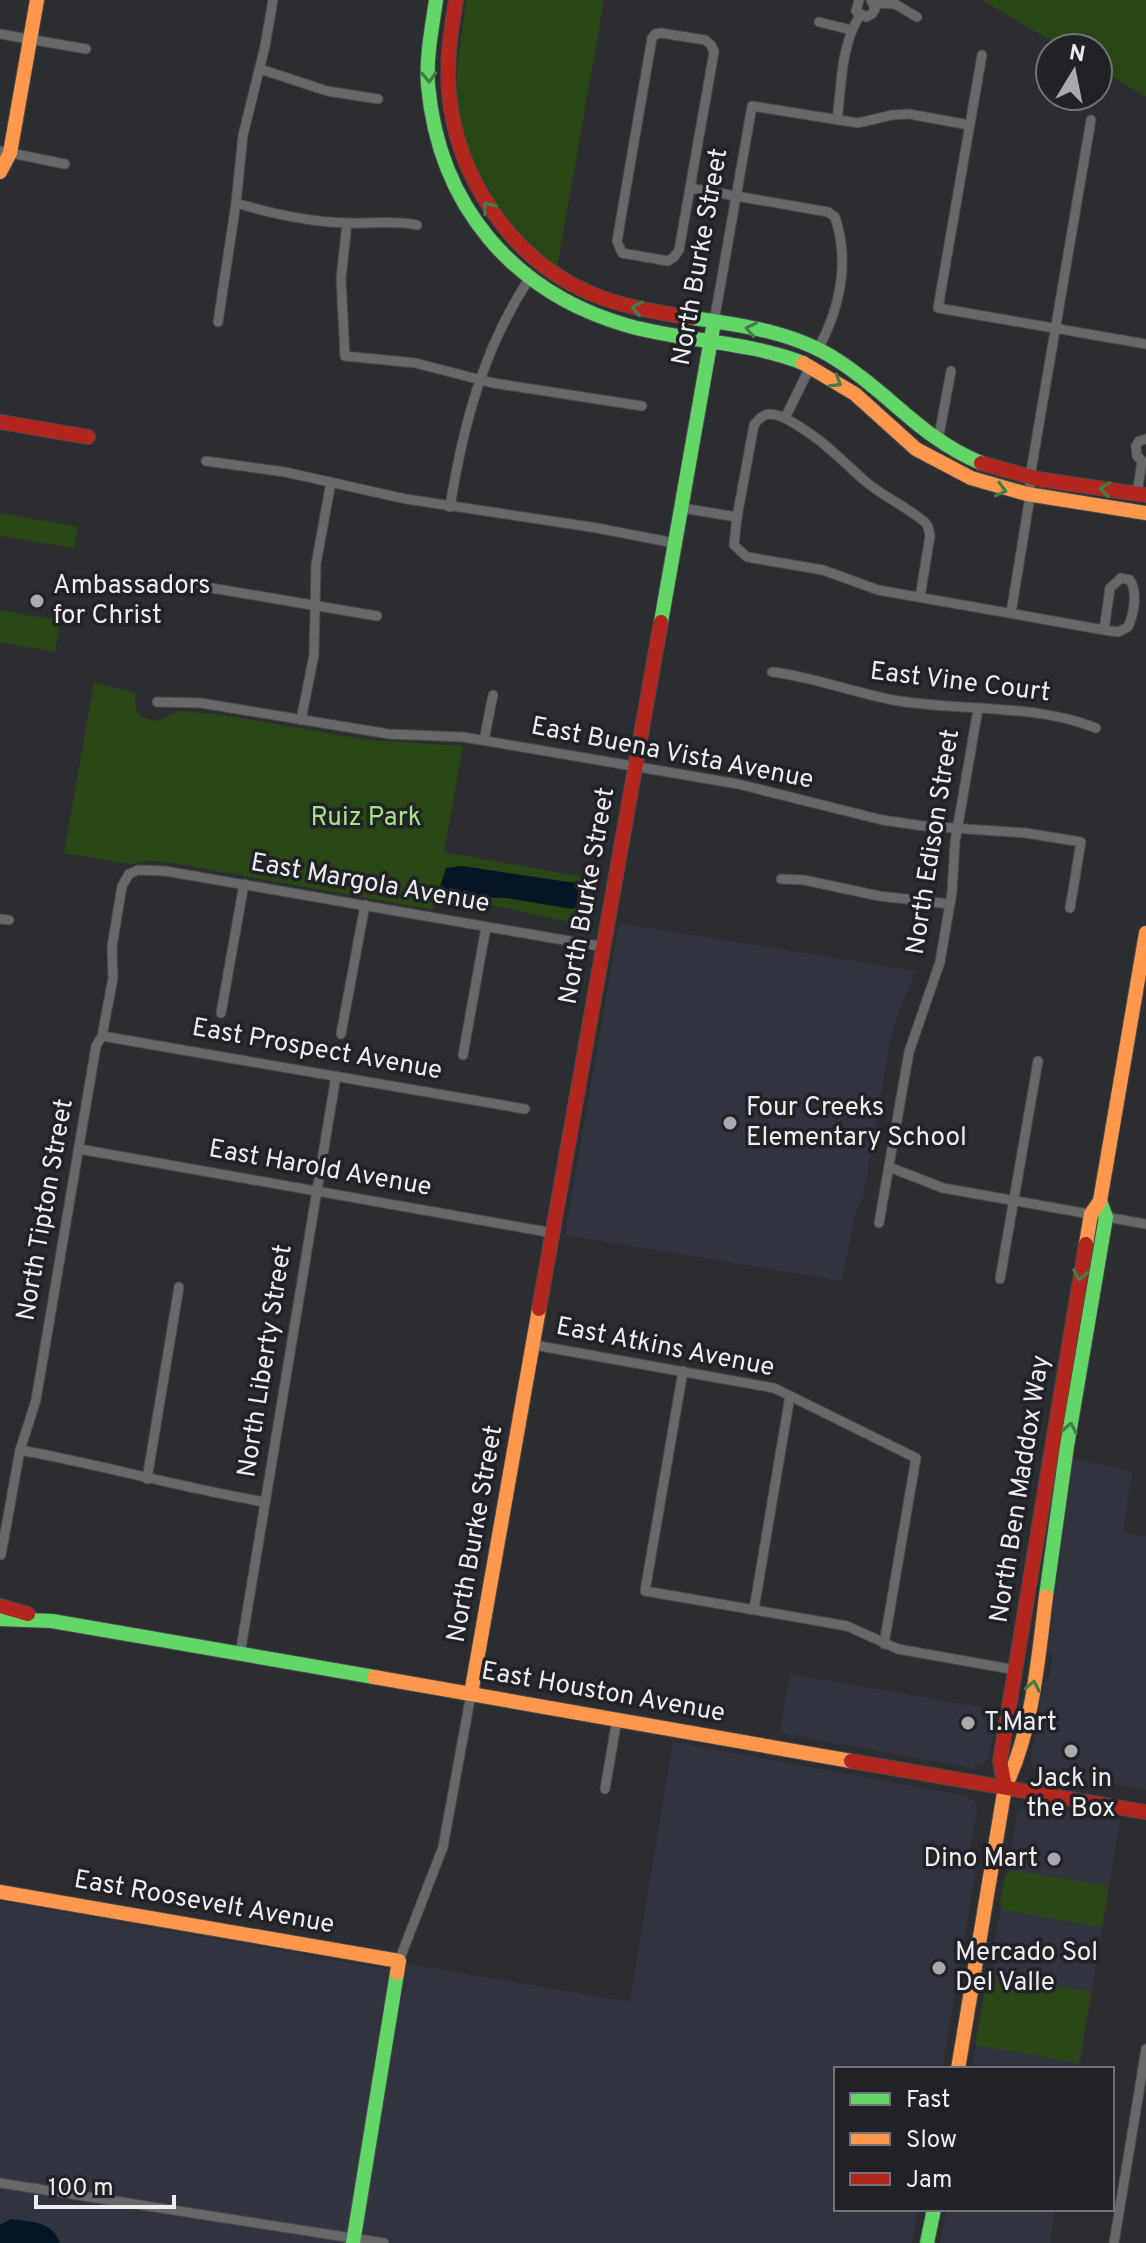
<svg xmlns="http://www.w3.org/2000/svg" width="1146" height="2243" font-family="Overpass,sans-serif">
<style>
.built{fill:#31343f}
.green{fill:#294714}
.water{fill:#041625}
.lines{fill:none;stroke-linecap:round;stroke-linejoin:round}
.street-casing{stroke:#48494c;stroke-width:11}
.fast-casing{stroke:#48494c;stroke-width:16}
.slow-casing{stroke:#48494c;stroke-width:16}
.jam-casing{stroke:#48494c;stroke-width:16}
.street{stroke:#67686a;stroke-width:9}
.fast{stroke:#63d668;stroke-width:14}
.slow{stroke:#ff974d;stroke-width:14}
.jam{stroke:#b3261e;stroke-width:14}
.oneway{stroke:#427c48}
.poi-dot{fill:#a9aaad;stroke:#212228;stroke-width:3}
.labels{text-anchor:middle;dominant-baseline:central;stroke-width:7;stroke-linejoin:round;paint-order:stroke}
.street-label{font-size:26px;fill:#ecedf1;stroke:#212228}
.poi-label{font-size:26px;fill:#ecedf1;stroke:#212228;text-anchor:start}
.park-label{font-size:26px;fill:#a5e481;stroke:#212228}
</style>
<rect width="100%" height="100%" fill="#2c2d30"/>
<!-- built -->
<g class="built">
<polygon points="619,923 915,971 897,1017 889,1047 863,1198 855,1213 842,1281 565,1235"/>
<polygon points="1073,1459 1132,1471 1123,1532 1146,1536 1146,1790 1043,1773 1037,1772 1030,1762 1044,1683 1049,1678 1053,1657 1048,1651"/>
<polygon points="790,1674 998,1710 988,1758 985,1763 972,1768 780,1733"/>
<polygon points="673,1742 967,1796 975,1802 977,1810 969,1856 975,1875 942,2069 836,2069 836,2209 918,2209 912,2243 0,2243 0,1901 384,1969 408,1964 630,2002"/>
<polygon points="1031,1805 1120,1819 1079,2069 972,2069 1018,1811"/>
<polygon points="947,2209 1055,2209 1050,2243 940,2243"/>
</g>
<!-- green -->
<g class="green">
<path d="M 467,0 L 604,0 L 557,268 C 504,224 460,162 457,91 C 456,61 462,30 467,0 Z"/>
<polygon points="982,0 1146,0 1146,97 1098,68 1098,48 1063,48"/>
<polygon points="0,513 78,527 74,548 0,536"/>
<polygon points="0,610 60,621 55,652 0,642"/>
<path d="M 94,683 L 136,693 L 135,700 L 137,712 L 142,717 L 155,721 L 180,711 L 229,716 L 367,740 L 463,746 L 444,852 L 594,879 C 592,895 593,918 574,923 L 482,903 L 442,898 L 437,890 L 433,910 L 167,862 L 147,861 L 130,864 L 64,853 Z"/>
<polygon points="1010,1870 1109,1886 1102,1927 1005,1910 1000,1904 1005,1876"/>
<polygon points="988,1975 1091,1992 1079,2063 975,2045"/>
</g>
<!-- water -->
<g class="water">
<polygon points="462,866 575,883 584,889 586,897 581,905 572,909 506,898 456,897 441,893 440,887 446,868"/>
<path d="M 11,2219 C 32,2222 52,2221 60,2243 L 0,2243 L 0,2225 Z"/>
</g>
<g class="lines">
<!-- street casing -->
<g class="street-casing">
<g id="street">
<polyline points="859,0 856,11 866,17 872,14 875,9 871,0"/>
<polyline points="873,3 895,4 917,17"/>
<polyline points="819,22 851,30"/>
<polygon points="661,33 705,40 711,45 714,52 679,250 674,257 668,261 622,253 617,241 652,38 655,34"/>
<polyline points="0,34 86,49"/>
<polyline points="982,55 938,308 1146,344"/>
<polyline points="260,69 327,91 378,99"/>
<path d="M 837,120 C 842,83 840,48 860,15"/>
<polyline points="0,151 65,164"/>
<path d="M 690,188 L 828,212 L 835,217 C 850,262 840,309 818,349"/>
<path d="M 236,203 C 273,214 310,222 348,223 C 372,224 394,220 417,225"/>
<polyline points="347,223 341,279 345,356 415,363 493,383 642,406"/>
<polyline points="218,322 236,203 243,135 265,46 273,0"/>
<polyline points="714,322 752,106 858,123 892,115 909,114 969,125"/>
<path d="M 785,418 C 821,438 835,454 865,481 C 882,496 904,505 922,520 C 928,524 929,529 930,536 L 920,597"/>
<polyline points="938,441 951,371"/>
<polyline points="206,461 285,472 406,499 597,528 674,543"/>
<polyline points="1137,494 1142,461 1137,456 1136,446 1139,441 1146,439"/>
<path d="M 450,507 C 463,426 483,349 529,279"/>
<path d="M 682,508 L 737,517 L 734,545 L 747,557 L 823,570 L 878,590 L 1104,630 L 1118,632 L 1128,627 C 1134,613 1138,593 1130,580 L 1121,578 L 1110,588 L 1104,630"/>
<path d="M 737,517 L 754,425 C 763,412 771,412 785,418 L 810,367"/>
<polyline points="182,583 377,616"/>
<polyline points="1011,613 1030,496 1030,477 1091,120"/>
<path d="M 772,672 C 816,677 856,694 899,701 C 962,711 1037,704 1096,728"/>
<polyline points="157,702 201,703 389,734 463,737 738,784 882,820 924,826 1026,833 1081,842 1070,908"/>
<polyline points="301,720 314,655 316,564 331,482"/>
<polyline points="484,740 493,695"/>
<polyline points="781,879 804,880 879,896 950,904"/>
<polyline points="0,919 9,920"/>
<polyline points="221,1013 244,884"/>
<polyline points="341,1034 365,905"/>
<polyline points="102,1036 525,1109"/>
<polyline points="463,1055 486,927"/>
<polyline points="79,1149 553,1233"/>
<polyline points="889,1167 943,1188 1146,1224"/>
<polyline points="879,1223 909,1052 940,962 952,892 955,842 978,709"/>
<polyline points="1000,1279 1038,1061"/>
<polyline points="534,1345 774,1388 916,1458 884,1644"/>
<polyline points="683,1371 645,1591 847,1626 898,1649 1016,1670"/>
<path d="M 20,1450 C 103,1465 182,1488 265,1502"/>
<polyline points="147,1479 179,1287"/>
<polyline points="1,1555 20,1450 36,1400 96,1046 102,1036 113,978 112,947 122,886 129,874 138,870 165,871 604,947"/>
<polyline points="754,1609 790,1396"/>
<polyline points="240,1654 336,1076"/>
<polyline points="605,1789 617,1719"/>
<polyline points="399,1961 443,1847 471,1694"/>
<polyline points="0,2183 384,2243"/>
<polyline points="1114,2243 1146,2049"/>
</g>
</g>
<!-- fast casing -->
<g class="fast-casing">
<g id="fast">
<path d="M 436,0 C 432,28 426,57 428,85 C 439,206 513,293 629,326 C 687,342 747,341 803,363"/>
<path d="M 692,318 C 741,325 794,332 837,360 C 891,394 919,437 981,463"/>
<polyline points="661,622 714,322"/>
<polyline points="1046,1596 1067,1446 1106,1217 1100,1201"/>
<polyline points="0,1619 52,1621 374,1677"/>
<polyline points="353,2243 397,1973"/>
<polyline points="927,2243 934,2209"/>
</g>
</g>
<!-- slow casing -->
<g class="slow-casing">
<g id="slow">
<polyline points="0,172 10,153 37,0"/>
<polyline points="803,363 855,394 916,449 971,478 1027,494 1146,513"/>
<polyline points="1086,1244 1091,1214 1100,1201 1146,933"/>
<polyline points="374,1677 851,1761"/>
<polyline points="471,1694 539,1309"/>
<polyline points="0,1892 399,1961 397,1973"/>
<path d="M 958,2069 L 1005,1787 C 1033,1729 1038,1659 1046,1596"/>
</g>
</g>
<!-- jam casing -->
<g class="jam-casing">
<g id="jam">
<path d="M 456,0 C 451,30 446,61 449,92 C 456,176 511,259 590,293 C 622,307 657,312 692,318"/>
<polyline points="0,422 88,437"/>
<polyline points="981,463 1038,479 1146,495"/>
<polyline points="539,1309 661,622"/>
<polyline points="0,1606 28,1614"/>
<polyline points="851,1761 1146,1812"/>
<polyline points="1005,1787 1000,1761 1086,1244"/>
</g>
</g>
<!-- street -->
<use href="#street" class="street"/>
<!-- fast -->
<use href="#fast" class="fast"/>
<!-- slow -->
<use href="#slow" class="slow"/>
<!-- jam -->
<use href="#jam" class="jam"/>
</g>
<!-- one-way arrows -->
<defs><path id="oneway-chevron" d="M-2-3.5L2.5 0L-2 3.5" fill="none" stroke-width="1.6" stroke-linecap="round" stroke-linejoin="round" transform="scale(2)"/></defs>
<g class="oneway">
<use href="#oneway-chevron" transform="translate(429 77) rotate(88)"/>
<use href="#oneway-chevron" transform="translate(488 207) rotate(-127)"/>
<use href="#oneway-chevron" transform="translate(637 308) rotate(-168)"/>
<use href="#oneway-chevron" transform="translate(751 329) rotate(-169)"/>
<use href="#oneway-chevron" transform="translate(836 382) rotate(32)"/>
<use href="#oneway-chevron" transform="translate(1105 489) rotate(-172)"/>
<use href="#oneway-chevron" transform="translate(1001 490) rotate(15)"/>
<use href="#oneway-chevron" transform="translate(1080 1275) rotate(100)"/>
<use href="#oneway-chevron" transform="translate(1070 1428) rotate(-80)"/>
<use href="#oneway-chevron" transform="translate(1033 1686) rotate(-79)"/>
</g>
<!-- markers -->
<g class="poi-dot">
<circle cx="37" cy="601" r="8"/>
<circle cx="730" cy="1123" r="8"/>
<circle cx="968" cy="1723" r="8"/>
<circle cx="1071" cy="1751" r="8"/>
<circle cx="1054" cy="1859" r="8"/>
<circle cx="939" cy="1968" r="8"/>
</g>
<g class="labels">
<!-- street labels -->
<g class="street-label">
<text transform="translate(701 257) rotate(-80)">North Burke Street</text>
<text transform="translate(960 683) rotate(7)">East Vine Court</text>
<text transform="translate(672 754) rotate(11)">East Buena Vista Avenue</text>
<text transform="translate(934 842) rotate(-81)">North Edison Street</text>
<text transform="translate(370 884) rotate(10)">East Margola Avenue</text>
<text transform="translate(588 896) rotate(-80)">North Burke Street</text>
<text transform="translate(317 1050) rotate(10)">East Prospect Avenue</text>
<text transform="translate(320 1169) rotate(10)">East Harold Avenue</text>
<text transform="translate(46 1210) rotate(-80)">North Tipton Street</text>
<text transform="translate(665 1348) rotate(11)">East Atkins Avenue</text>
<text transform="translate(266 1361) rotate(-81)">North Liberty Street</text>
<text transform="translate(1021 1489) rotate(-81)">North Ben Maddox Way</text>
<text transform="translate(476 1534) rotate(-80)">North Burke Street</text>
<text transform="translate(603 1693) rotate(10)">East Houston Avenue</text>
<text transform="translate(204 1903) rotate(10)">East Roosevelt Avenue</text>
</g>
<!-- poi labels -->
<g class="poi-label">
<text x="53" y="586">Ambassadors<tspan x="53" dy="30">for Christ</tspan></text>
<text x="746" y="1108">Four Creeks<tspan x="746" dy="30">Elementary School</tspan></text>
<text x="984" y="1723">T.Mart</text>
<text x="1071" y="1779" text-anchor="middle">Jack in<tspan x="1071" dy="30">the Box</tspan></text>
<text x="1038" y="1859" text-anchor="end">Dino Mart</text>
<text x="955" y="1953">Mercado Sol<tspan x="955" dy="30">Del Valle</tspan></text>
</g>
<!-- park labels -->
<g class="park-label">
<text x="366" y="818">Ruiz Park</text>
</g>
</g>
<!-- legend -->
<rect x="834" y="2067" width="280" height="144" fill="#212228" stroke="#727378" stroke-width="2"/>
<rect x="850" y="2093" width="40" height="12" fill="#63d668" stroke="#727378" stroke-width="2"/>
<text x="906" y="2107" font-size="24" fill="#ecedf1">Fast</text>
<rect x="850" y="2133" width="40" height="12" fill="#ff974d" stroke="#727378" stroke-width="2"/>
<text x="906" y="2147" font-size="24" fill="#ecedf1">Slow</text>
<rect x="850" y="2173" width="40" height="12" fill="#b3261e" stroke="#727378" stroke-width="2"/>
<text x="906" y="2187" font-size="24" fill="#ecedf1">Jam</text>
<!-- north arrow -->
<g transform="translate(1074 72) rotate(10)"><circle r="38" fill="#212228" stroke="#727378" stroke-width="2"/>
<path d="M0-6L14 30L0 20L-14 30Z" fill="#a9aaad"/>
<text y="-12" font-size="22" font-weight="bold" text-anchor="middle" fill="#ecedf1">N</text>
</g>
<!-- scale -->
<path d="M36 2195v12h138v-12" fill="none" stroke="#ecedf1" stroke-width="4"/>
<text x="48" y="2195" font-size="24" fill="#ecedf1" stroke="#212228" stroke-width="6" paint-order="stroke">100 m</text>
</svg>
